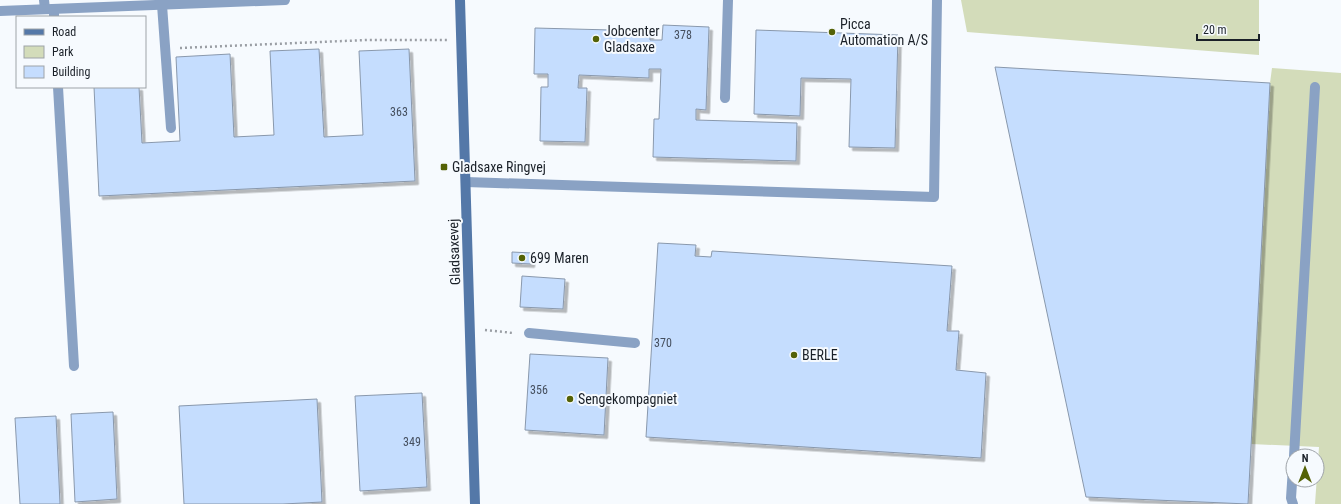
<svg xmlns="http://www.w3.org/2000/svg" width="1341" height="504" font-family="'Roboto Condensed',sans-serif">
<style>
.green{fill:#d3dcba}
.building{fill:#c5ddfe;stroke:#8998ac;filter:url(#shadow)}
.lines{fill:none;stroke-linecap:round;stroke-linejoin:round}
.path{stroke:#9a9ea4;stroke-width:2.5;stroke-dasharray:2 3;stroke-linecap:butt}
.lane{stroke:#8aa2c4;stroke-width:10}
.street{stroke:#8aa2c4;stroke-width:10}
.secondary{stroke:#5478a8;stroke-width:10}
.poi-dot{fill:#546206;stroke:#f6fafe;stroke-width:1.5}
.labels{text-anchor:middle;dominant-baseline:central;stroke-width:4;stroke-linejoin:round;paint-order:stroke}
.number-label{font-size:12px;fill:#454f5e}
.poi-label{font-size:14px;fill:#1a2028;stroke:#f6fafe;text-anchor:start}
.street-label{font-size:14px;fill:#1a2028;stroke:#f6fafe}
</style>
<defs>
<filter id="shadow"><feDropShadow dx="3.5" dy="3.5" stdDeviation="0" flood-color="#0004"/></filter>
</defs>
<rect width="100%" height="100%" fill="#f6fafe"/>
<!-- green -->
<g class="green">
<polygon points="961,0 1259,0 1259,55 967,32"/>
<polygon points="1272,68 1341,73 1341,504 1315,504 1319,447 1251,444 1270,83"/>
</g>
<!-- building -->
<g class="building">
<polygon points="663,25 709,27 706,110 696,109 696,120 797,123 796,161 653,157 654,119 659,119 661,69 649,69 649,78 579,75 578,88 587,88 585,142 540,141 541,87 548,87 548,74 534,74 535,28 650,31 650,40 662,40"/>
<polygon points="756,30 898,35 895,148 849,147 851,79 801,78 800,116 754,114"/>
<polygon points="319,49 324,137 363,135 359,51 409,49 415,181 99,196 94,87 139,87 142,143 180,141 176,57 230,54 234,137 274,135 270,51"/>
<polygon points="995,67 1270,83 1248,504 1086,497"/>
<polygon points="658,243 696,245 695,256 711,257 712,251 952,266 947,331 959,331 956,370 986,373 981,458 646,437"/>
<polygon points="512,252 532,253 531,264 512,263"/>
<polygon points="522,276 565,279 563,309 520,307"/>
<polygon points="530,354 608,358 604,435 525,430"/>
<polygon points="422,393 427,487 360,491 355,396"/>
<polygon points="317,399 322,502 283,504 184,504 179,406"/>
<polygon points="113,412 117,499 75,502 71,414"/>
<polygon points="56,416 60,504 20,504 15,418"/>
</g>
<g class="lines">
<!-- path -->
<g class="path">
<polyline points="180,48 367,40 447,40"/>
<polyline points="485,330 513,333"/>
</g>
<!-- lane -->
<g class="lane">
<polyline points="44,0 45,9"/>
<polyline points="162,5 171,128"/>
<polyline points="54,9 54,17"/>
<polyline points="58,87 74,366"/>
<polyline points="725,98 728,0"/>
<polyline points="466,182 934,197 937,0"/>
<polyline points="529,333 635,343"/>
<polyline points="1294,456 1315,87"/>
<polyline points="1293,468 1291,498 1293,504"/>
</g>
<!-- street -->
<polyline class="street" points="0,11 285,0"/>
<!-- secondary -->
<polyline class="secondary" points="460,0 475,504"/>
</g>
<!-- markers -->
<g class="poi-dot">
<circle cx="832" cy="32" r="4"/>
<circle cx="596" cy="39" r="4"/>
<rect x="440" y="163" width="8" height="8" rx="2"/>
<circle cx="522" cy="258" r="4"/>
<circle cx="794" cy="355" r="4"/>
<circle cx="570" cy="399" r="4"/>
</g>
<g class="labels">
<!-- number labels -->
<g class="number-label">
<text x="683" y="35">378</text>
<text x="399" y="112">363</text>
<text x="663" y="343">370</text>
<text x="539" y="390">356</text>
<text x="412" y="442">349</text>
</g>
<!-- poi labels -->
<g class="poi-label">
<text x="840" y="24">Picca<tspan x="840" dy="16">Automation A/S</tspan></text>
<text x="604" y="31">Jobcenter<tspan x="604" dy="16">Gladsaxe</tspan></text>
<text x="452" y="167">Gladsaxe Ringvej</text>
<text x="530" y="258">699 Maren</text>
<text x="802" y="355">BERLE</text>
<text x="578" y="399">Sengekompagniet</text>
</g>
<!-- street labels -->
<g class="street-label">
<text transform="translate(454 252) rotate(-92)">Gladsaxevej</text>
</g>
</g>
<!-- legend -->
<rect x="16" y="16" width="130" height="72" fill="#f6fafe" stroke="#9ea3a8"/>
<rect x="24" y="29" width="20" height="6" fill="#5478a8" stroke="#9ea3a8"/>
<text x="52" y="36" font-size="12" fill="#1a2028">Road</text>
<rect x="24" y="46" width="20" height="12" fill="#d3dcba" stroke="#9ea3a8"/>
<text x="52" y="56" font-size="12" fill="#1a2028">Park</text>
<rect x="24" y="66" width="20" height="12" fill="#c5ddfe" stroke="#9ea3a8"/>
<text x="52" y="76" font-size="12" fill="#1a2028">Building</text>
<!-- north arrow -->
<g transform="translate(1305 468)"><circle r="19" fill="#f6fafe" stroke="#9ea3a8"/>
<path d="M0-3L7 15L0 10L-7 15Z" fill="#546206"/>
<text y="-6" font-size="11" font-weight="bold" text-anchor="middle" fill="#1a2028">N</text>
</g>
<!-- scale -->
<path d="M1197 34v6h62v-6" fill="none" stroke="#1a2028" stroke-width="2"/>
<text x="1203" y="34" font-size="12" fill="#1a2028" stroke="#f6fafe" stroke-width="3" paint-order="stroke">20 m</text>
</svg>
